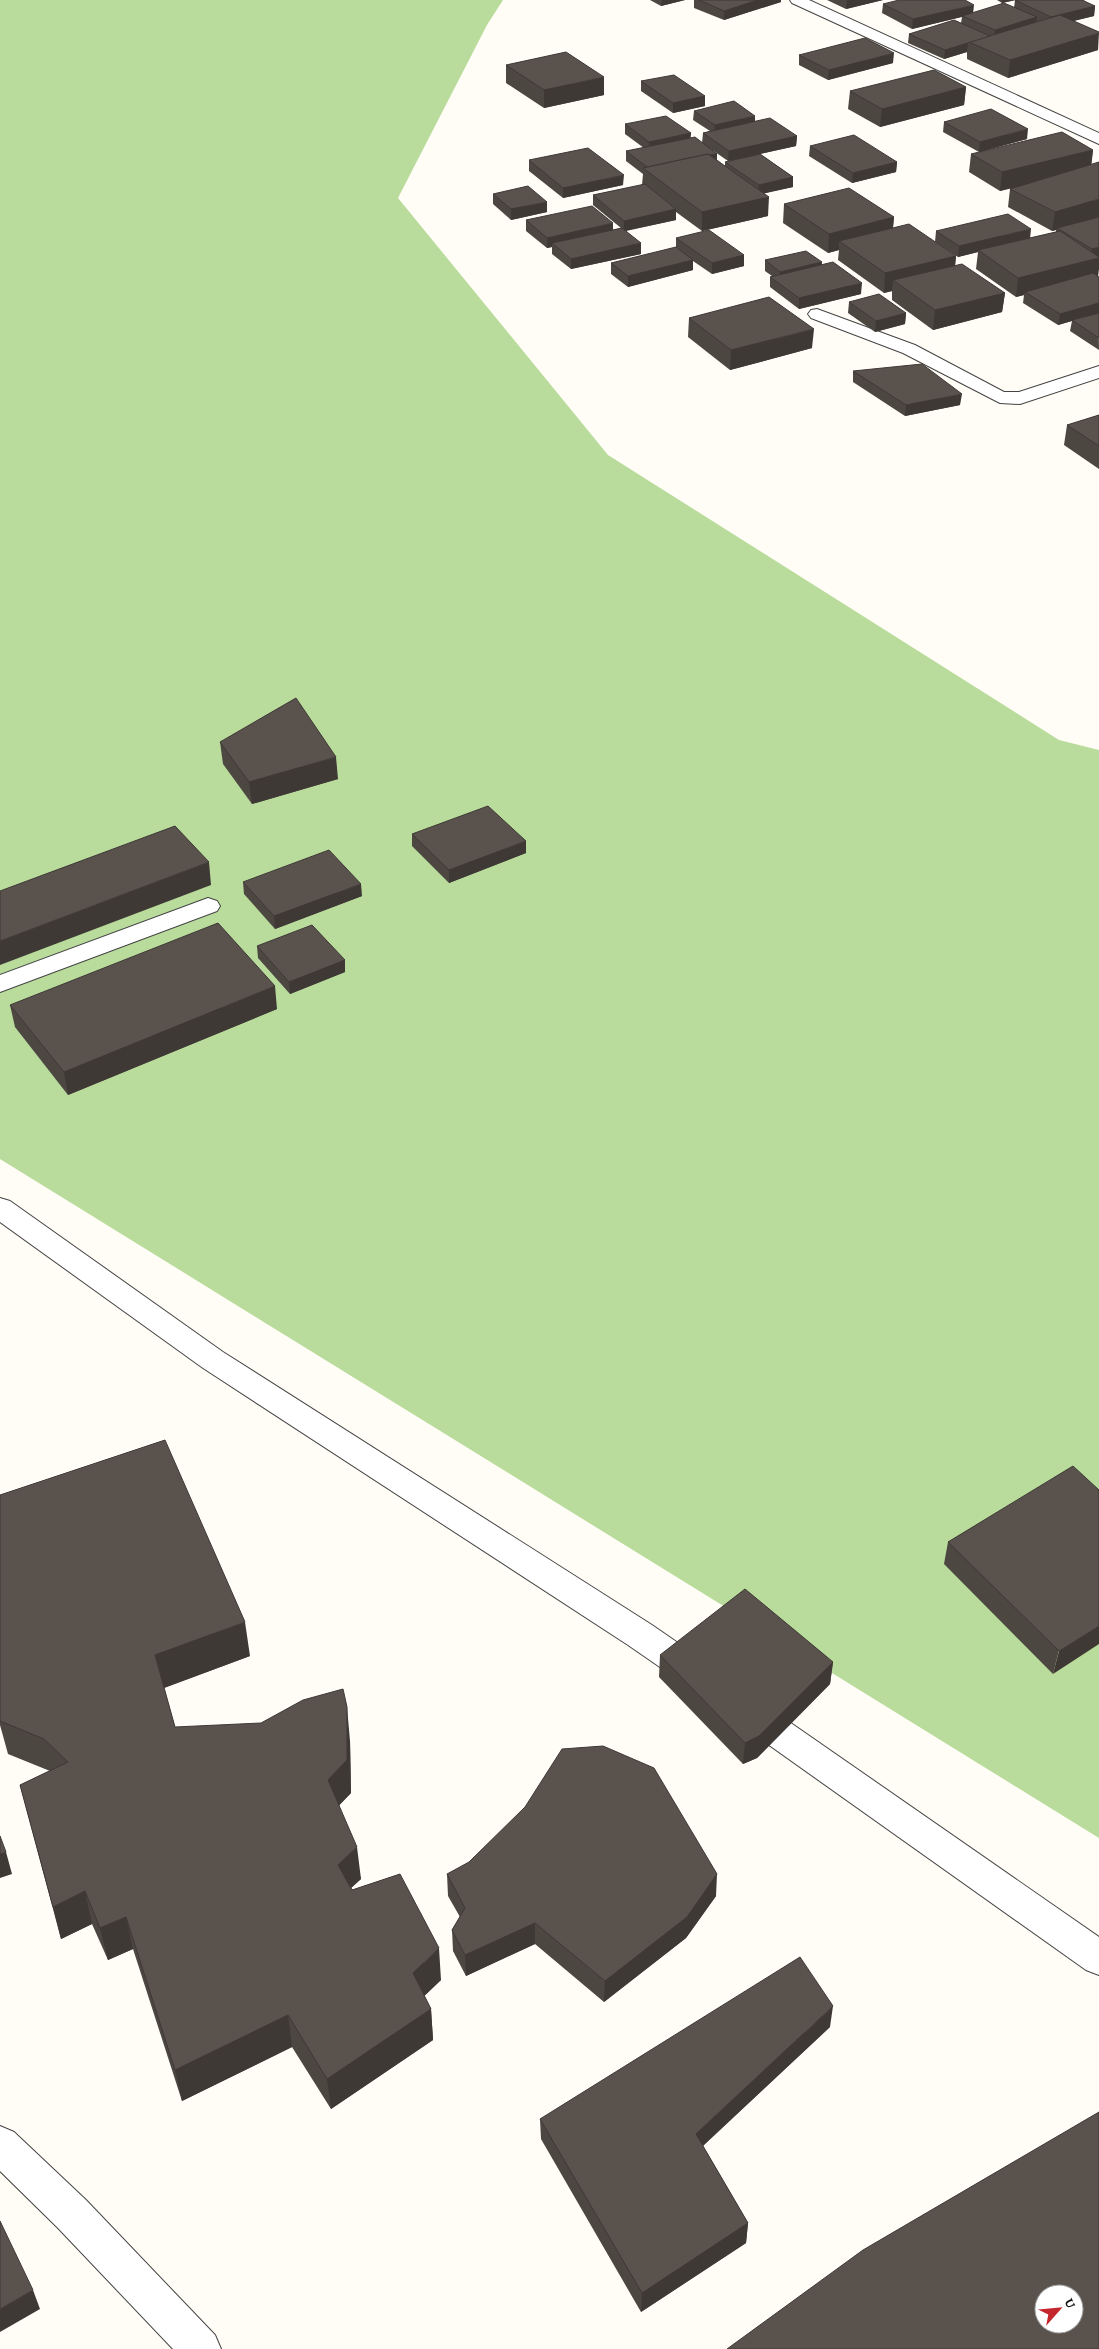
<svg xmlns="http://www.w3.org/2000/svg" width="1099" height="2349" font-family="'Crimson Pro',serif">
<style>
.forest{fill:#b9dc9c}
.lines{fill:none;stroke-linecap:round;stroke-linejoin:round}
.lane-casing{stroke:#444;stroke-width:2}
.street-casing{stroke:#444;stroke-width:2}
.lane{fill:#fff;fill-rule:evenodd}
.street{fill:#fff;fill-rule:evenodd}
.wall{fill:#4d4742;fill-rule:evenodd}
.shaded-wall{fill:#3f3936}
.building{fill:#5a524d;stroke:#3f3936;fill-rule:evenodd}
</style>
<rect width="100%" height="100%" fill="#fffdf5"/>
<!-- forest -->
<polygon class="forest" points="0,0 503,0 487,25 398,198 608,455 1059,740 1099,750 1099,1838 0,1159"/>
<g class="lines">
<!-- lane casing -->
<g class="lane-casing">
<polygon id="lane" points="208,898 217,901 220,906 217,911 0,992 0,975"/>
</g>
<!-- street casing -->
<g class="street-casing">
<g id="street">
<polygon points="790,0 809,0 1099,133 1099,144 792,3"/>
<polygon points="817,309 915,345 1004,392 1019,392 1099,366 1099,378 1020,404 1000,403 903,353 811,318 808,314 811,310"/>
<polygon points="0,1198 10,1201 223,1352 652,1625 707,1663 712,1673 707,1683 695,1687 683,1683 628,1645 203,1368 0,1222"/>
<polygon points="750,1699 762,1703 1099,1937 1099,1975 1086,1970 738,1723 733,1713 738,1703"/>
<polygon points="0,2126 14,2132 86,2200 215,2335 221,2349 173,2349 58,2228 0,2171"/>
</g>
</g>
<!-- lane -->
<use href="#lane" class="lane"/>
<!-- street -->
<use href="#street" class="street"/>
</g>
<!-- wall -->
<g class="wall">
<polygon points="650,0 685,0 661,6"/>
<polygon points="694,0 781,0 781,2 724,20 694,8"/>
<polygon points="827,0 883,0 846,9"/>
<polygon points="997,0 1085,0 1083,1 1095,6 1094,16 1073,21 1098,50 1008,78 967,59 967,52 944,59 908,43 909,34 961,23 962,17 912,29 882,13 883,4 973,13 1014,8 1015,0 1002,3"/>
<polygon points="799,55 893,63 828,80 799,65"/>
<polygon points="506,65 604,95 544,108 506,83"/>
<polygon points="641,81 705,96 705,106 673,113 641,91"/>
<polygon points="966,87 964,105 880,127 848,109 850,91"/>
<path d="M 694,111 L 755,121 L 797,136 L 796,146 L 760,154 L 793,177 L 793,187 L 764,193 L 768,216 L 702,231 L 676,212 L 676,220 L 626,231 L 641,254 L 571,269 L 552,254 L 552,247 L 547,248 L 526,231 L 526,220 L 613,230 L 621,228 L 593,205 L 593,195 L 642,185 L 643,174 L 626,161 L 626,151 L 644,148 L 625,134 L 625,124 L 691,133 L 690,138 L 702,143 L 703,133 L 710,131 L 693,120 ZM 708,147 L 728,161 L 757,155 L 725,162 L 725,166 L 717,160 L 717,154 Z"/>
<polygon points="944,122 1027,139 979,152 943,132"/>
<polygon points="810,146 897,162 896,172 852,183 809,156"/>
<polygon points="1093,150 1091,164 1098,276 1099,350 1070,331 1072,321 1058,325 1023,303 1024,295 1016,297 976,269 978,252 958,257 935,242 936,231 1030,238 1056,232 1056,230 1052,231 1008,207 1010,189 1018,186 1000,191 969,172 971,154"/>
<polygon points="529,160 623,185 563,198 529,171"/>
<polygon points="493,194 547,212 511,220 493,204"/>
<polygon points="784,204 894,217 893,228 956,256 955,266 1005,293 1002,312 933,330 892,300 892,291 884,293 838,260 839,250 828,253 783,223"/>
<polygon points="676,238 744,255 744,266 712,274 693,261 693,270 628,287 611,274 611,263 676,248"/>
<polygon points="765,260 822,262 821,265 861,294 799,309 770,287 770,277 772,276 765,271"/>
<polygon points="849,302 906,313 905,324 875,332 848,313"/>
<polygon points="689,318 812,348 730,370 688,337"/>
<polygon points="853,371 960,405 905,416 853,382"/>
<polygon points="1099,415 1099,469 1064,445 1067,425"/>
<polygon points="220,742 338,779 252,804 223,764"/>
<polygon points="412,834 526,853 449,883 412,846"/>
<polygon points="243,882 362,896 275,929 244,894"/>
<polygon points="257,946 345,960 345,972 290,994 258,958"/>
<polygon points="10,1005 277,1009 68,1095 15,1027"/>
<polygon points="1099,1490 1053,1674 944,1564 948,1542"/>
<polygon points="0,1495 250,1656 164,1688 175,1727 350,1741 351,1793 339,1805 361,1879 351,1888 441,1980 424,1996 431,2009 433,2040 331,2109 292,2047 182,2101 133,1949 108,1960 92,1924 61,1939 20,1785 50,1771 8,1754 0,1725"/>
<polygon points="660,1655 833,1662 830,1684 757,1758 743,1764 659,1677"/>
<polygon points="447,1874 716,1896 686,1938 604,2002 535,1944 466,1976 453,1951 452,1930 460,1917 448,1896"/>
<polygon points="830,2027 703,2146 748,2223 746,2243 641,2312 541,2139 540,2119"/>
</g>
<!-- shaded-wall -->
<g class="shaded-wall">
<polygon points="662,0 685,0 661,6"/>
<polygon points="758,0 781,0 781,2 724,20 724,11"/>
<polygon points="847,0 883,0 846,9"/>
<polygon points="1002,0 1016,0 1002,3"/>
<polygon points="974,5 973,14 912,29 913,19"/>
<polygon points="1095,6 1094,16 1049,27 1051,17"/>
<polygon points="1037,17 1035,27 993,40 995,30"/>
<polygon points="1099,33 1098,50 1008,78 1010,60"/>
<polygon points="968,43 967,52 944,59 945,50"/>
<polygon points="894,53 893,63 828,80 829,70"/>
<polygon points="604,77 604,95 544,108 544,90"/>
<polygon points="966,87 964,105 880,127 882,109"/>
<polygon points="705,96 705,106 673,113 673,103"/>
<polygon points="755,116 755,125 714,135 715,125"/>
<polygon points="1028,129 1027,139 979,152 980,142"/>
<polygon points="691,133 690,143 649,152 649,142"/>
<polygon points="797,136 796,146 728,161 729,151"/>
<polygon points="1093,150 1091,169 1000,191 1002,172"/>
<polygon points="717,154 716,164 647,168"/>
<polygon points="897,162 896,172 852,183 853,173"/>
<polygon points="624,175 623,185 563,198 563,188"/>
<polygon points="793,177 793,187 758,195 759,185"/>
<polygon points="769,197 768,216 702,231 702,212"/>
<polygon points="1099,199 1099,217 1057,228 1056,230 1052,231 1055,212"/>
<polygon points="547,202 547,212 511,220 511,209"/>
<polygon points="676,209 676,220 624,231 624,221"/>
<polygon points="894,217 892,236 839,241 839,250 828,253 829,234"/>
<polygon points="613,223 613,234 552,243 552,247 547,248 547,238"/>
<polygon points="1031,229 1030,239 978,250 978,252 958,257 959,246"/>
<polygon points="641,243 641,254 571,269 571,259"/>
<polygon points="1099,247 1099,257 1090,260 1092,249"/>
<polygon points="744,255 744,266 712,274 712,263"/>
<polygon points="956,256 954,275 893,280 892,291 884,293 885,273"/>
<polygon points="1099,258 1099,269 1098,277 1025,292 1024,295 1016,297 1018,278"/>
<polygon points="693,260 693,270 628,287 628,276"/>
<polygon points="822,262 821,273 780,282 780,272"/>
<polygon points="862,283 861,294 799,309 799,298"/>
<polygon points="1005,293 1002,312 933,330 935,310"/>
<polygon points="1099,303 1099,313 1058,325 1060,314"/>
<polygon points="906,313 905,324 875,332 876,321"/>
<polygon points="814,329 812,348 730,370 731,350"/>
<polygon points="962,394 960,405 905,416 906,405"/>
<polygon points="336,757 338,779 252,804 249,782"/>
<polygon points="526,841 526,853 449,883 449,870"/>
<polygon points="209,862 211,885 0,965 0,941"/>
<polygon points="361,884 362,896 275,929 274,916"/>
<polygon points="345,960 345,972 290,994 289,982"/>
<polygon points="275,986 277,1009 68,1095 64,1072"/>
<polygon points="245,1622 250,1656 161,1689 155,1655"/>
<polygon points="1099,1626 1099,1644 1053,1674 1059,1651"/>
<polygon points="833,1662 830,1684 757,1758 743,1764 745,1743"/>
<polygon points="347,1707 350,1741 351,1793 332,1813 328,1780"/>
<polygon points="357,1847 361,1879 341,1897 338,1865"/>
<polygon points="6,1852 12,1874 0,1878 0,1854"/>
<polygon points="717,1874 716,1896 686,1938 604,2002 605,1981"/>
<polygon points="85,1891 92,1924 61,1939 53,1907"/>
<polygon points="126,1917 133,1949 108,1960 100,1928"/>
<polygon points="535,1923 535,1944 466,1976 465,1955"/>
<polygon points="439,1948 441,1980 415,2005 413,1973"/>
<polygon points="833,2006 830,2027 694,2154 696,2134"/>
<polygon points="431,2009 433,2040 331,2109 327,2079"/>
<polygon points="288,2015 292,2047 182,2101 175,2070"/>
<polygon points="748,2223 746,2243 641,2312 642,2293"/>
<polygon points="33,2290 40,2309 0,2332 0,2309"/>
</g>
<!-- building -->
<g class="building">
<polygon points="699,0 758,0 724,11"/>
<polygon points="899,0 965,0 974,5 913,19 883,4"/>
<polygon points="1015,0 1082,0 1095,6 1051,17"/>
<polygon points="1004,3 1037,17 995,30 962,16"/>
<polygon points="1060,15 1099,32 1099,33 1010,60 969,42"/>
<polygon points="954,20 990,36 945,50 909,34"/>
<polygon points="865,38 894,53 829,70 799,55"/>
<polygon points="566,52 604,77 544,90 506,65"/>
<polygon points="934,70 966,87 882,109 850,91"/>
<polygon points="674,75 705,96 673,103 641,81"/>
<polygon points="734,101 755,116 715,125 694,111"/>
<polygon points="991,109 1028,129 980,142 944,122"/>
<polygon points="666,116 691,133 649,142 625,124"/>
<polygon points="770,118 797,136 729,151 703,133"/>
<polygon points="1062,132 1093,150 1002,172 971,154"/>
<polygon points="854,135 897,162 853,173 810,146"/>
<polygon points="695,137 717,154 710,155 708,154 647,167 626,151"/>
<polygon points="588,148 624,175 563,188 529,160"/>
<polygon points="708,154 769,197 702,212 643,168"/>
<polygon points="760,154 793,177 759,185 725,162"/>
<polygon points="1099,162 1099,199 1055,212 1010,189"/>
<polygon points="645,184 676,209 624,221 593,195"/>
<polygon points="528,186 547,202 511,209 493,194"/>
<polygon points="849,188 894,217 829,234 784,204"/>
<polygon points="592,206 613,223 547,238 526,220"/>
<polygon points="1008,214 1031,229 959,246 936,231"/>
<polygon points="1099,217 1099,247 1092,249 1057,228"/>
<polygon points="909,224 956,256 885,273 839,241"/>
<polygon points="622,228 641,243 571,259 552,243"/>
<polygon points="709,230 744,255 712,263 676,238"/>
<polygon points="1060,231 1099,257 1099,258 1018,278 978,250"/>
<polygon points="676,247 693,260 628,276 611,263"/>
<polygon points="806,251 822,262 780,272 765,260"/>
<polygon points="833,262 862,283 799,298 770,277"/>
<polygon points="962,264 1005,293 935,310 893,280"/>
<polygon points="1093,273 1099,277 1099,303 1060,314 1025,292"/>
<polygon points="879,294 906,313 876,321 849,302"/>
<polygon points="769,297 814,329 731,350 689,318"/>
<polygon points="1099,313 1099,338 1072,320"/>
<polygon points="922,364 962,394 906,405 853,371"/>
<polygon points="1099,415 1099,446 1067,425"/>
<polygon points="296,698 336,757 249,782 220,742"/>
<polygon points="488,806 526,841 449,870 412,834"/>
<polygon points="175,826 209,862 0,941 0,891"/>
<polygon points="329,850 361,884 274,916 243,882"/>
<polygon points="218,923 275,986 64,1072 10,1005"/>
<polygon points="312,925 345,960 289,982 257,946"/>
<polygon points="165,1440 245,1622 155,1655 175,1727 261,1723 303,1700 343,1689 347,1707 347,1760 328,1780 357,1847 338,1865 352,1890 400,1874 439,1948 413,1973 431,2009 327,2079 288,2015 175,2070 126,1917 100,1928 85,1891 53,1907 20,1785 68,1762 44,1739 0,1721 0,1495"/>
<polygon points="1073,1466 1099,1490 1099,1626 1059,1651 948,1542"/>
<polygon points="745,1589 833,1662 759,1736 745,1743 660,1655"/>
<polygon points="603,1746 654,1768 717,1874 687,1917 605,1981 535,1923 465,1955 452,1930 465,1908 447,1874 469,1862 525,1807 562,1749"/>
<polygon points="0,1836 6,1852 0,1854"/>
<polygon points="800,1957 833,2006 696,2134 748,2223 642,2293 540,2119"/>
<path d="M 1099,2112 L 1099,2349 L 727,2349 L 863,2250 ZM 1044,2294 L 1074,2294 L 1074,2324 L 1044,2324 Z"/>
<polygon points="0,2221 33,2290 0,2309"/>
</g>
<!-- north arrow -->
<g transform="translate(1059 2309) rotate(63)"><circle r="24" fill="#ffffff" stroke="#a0a0a0"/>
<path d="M0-4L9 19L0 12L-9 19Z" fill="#c4262e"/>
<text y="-8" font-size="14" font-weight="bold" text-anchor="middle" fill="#111111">U</text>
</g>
</svg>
